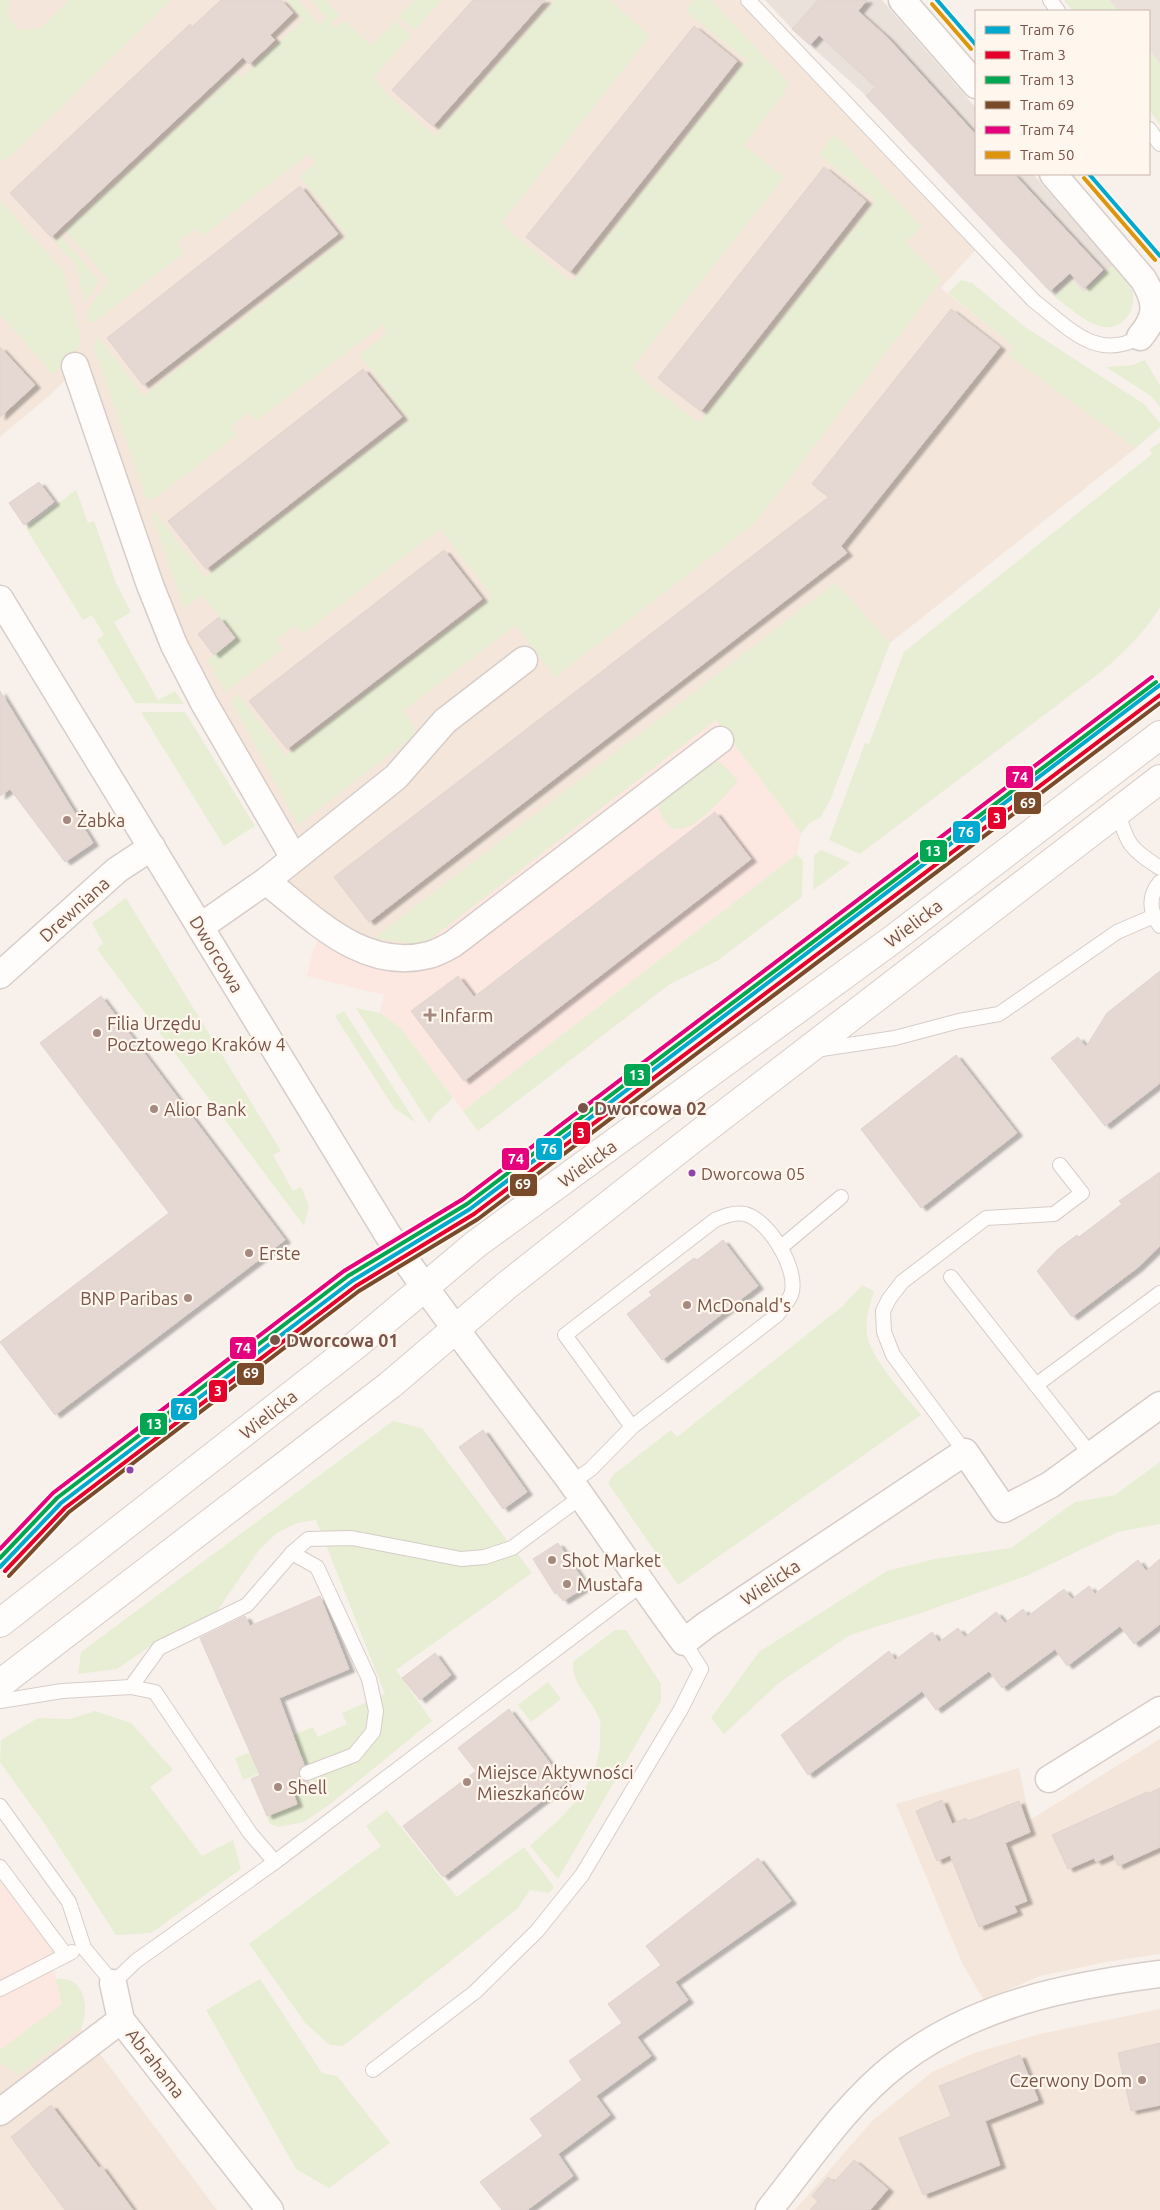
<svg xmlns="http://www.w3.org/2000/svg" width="1160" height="2210" font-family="Ubuntu,sans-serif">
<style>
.residential{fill:#f4e6db}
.commercial{fill:#fce7e1}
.industrial{fill:#ebe1db}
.green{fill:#e7eed4}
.building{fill:#e5d8d2;stroke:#e1d3cd;filter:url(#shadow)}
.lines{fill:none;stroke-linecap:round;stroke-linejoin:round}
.service-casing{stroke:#d7cdc8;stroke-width:16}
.minor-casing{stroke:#d7cdc8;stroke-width:29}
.secondary-casing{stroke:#d9cec8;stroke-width:30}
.service{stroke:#fefdfc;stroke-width:14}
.minor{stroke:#fefdfc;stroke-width:26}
.secondary{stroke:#fefdfc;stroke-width:28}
.tram-1-casing{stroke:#fff6ed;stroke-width:8}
.tram-2-casing{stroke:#fff6ed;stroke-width:8}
.tram-3-casing{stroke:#fff6ed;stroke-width:8}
.tram-4-casing{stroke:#fff6ed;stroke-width:8}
.tram-5-casing{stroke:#fff6ed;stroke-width:8}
.tram-6-casing{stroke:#fff6ed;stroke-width:8}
.tram-1{stroke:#00a9ce;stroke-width:4}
.tram-2{stroke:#e4002b;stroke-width:4}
.tram-3{stroke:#00a651;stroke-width:4}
.tram-4{stroke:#7a4b2a;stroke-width:4}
.tram-5{stroke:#e5007d;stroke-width:4}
.tram-6{stroke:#de950e;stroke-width:4}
.poi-dot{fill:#a58a81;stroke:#fff6ed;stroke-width:2}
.stop-dot{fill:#795348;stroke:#fff6ed;stroke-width:2}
.bus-dot{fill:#8e44ad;stroke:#fff6ed;stroke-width:2}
.labels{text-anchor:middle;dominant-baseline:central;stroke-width:4.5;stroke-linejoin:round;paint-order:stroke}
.bus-label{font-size:17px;fill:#795348;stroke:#fff6ed;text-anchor:start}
.poi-label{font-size:18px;fill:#795348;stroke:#fff6ed;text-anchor:start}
.street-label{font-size:18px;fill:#795348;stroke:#fff6ed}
.stop-label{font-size:18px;font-weight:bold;fill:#795348;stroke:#fff6ed;text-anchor:start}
.line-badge{stroke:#fff6ed;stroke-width:2}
.badge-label{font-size:14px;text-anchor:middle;font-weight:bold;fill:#fff}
</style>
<defs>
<filter id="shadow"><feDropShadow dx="5.5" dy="3" stdDeviation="1" flood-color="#0004"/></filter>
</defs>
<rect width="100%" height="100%" fill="#f8f1eb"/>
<!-- residential -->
<g class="residential">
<polygon points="0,0 746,0 979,246 941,288 1014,346 1008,355 1136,448 890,643 836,583 696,691 716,720 409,955 385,954 269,881 296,858 207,705 78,367 51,394 0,437"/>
<polygon points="1160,1739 1160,1954 1106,1962 1040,1976 984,2000 962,1963 896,1804 1019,1768 1030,1820"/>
<polygon points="62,2004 104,2059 217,2210 0,2210 0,2050"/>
<polygon points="1160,2009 1160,2210 795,2210 871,2122 932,2072 974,2053 1040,2034"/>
</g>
<!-- commercial -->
<g class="commercial">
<polygon points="716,720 801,833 797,854 463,1111 401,1028 380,1013 384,995 307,976 313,950 327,926 409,955"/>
<polygon points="0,1868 65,1954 52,1961 62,2004 0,2050"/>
</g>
<!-- industrial -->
<g class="industrial">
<polygon points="765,0 882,0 976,108 976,174 1033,174 1113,265 1084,293 1072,280 1055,297 864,94 791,28"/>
<polygon points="1109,0 1160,0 1160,64 1149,50 1149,11 1118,11"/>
</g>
<!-- green -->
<g class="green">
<polygon points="0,0 10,0 8,14 17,30 41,28 69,0 171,0 10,157 0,161"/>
<polygon points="286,0 298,0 320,25 327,18 311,0 326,0 340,16 331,22 334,27 345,21 372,46 395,21 411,35 374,77 385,92 435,136 555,0 610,0 650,36 502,222 511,232 572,282 747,60 686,11 695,0 711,0 789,83 781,98 744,145 784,177 633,367 647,383 699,423 876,201 819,154 833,136 839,138 922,227 906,242 942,280 756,522 555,677 516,625 403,711 413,724 415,735 298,825 231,700 239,695 286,756 493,597 440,529 303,634 295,625 276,640 283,649 225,692 208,660 237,638 202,595 184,608 152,515 155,512 205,577 409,420 360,355 386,334 384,324 256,421 249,412 231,426 237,435 157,497 147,500 94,348 98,337 144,396 348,236 300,176 316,162 308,154 203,236 196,228 177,243 184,253 93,323 90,322 87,311 109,280 66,231 237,73 241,78 304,20"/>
<polygon points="415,0 442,0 415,30 399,17"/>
<polygon points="1064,0 1109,0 1118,11 1073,11"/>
<polygon points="1149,50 1160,64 1160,125 1149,110"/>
<path d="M 0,200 L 63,271 L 80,334 C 82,353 67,363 53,374 L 0,314 Z"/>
<polygon points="61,236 99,280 85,303 76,265 55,242"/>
<path d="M 1113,265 C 1120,273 1128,281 1132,290 C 1138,308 1124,329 1104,327 C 1086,324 1069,307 1055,297 L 1072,280 L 1084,293 Z"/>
<polygon points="961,280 972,283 1025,327 1144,404 1160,423 1160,427 1136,448 1008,355 1014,346 948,293"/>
<polygon points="1145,360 1160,386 1160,407 1151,396 1106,367 1133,365"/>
<path d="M 1160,442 L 1160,607 C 1144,633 1125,652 1101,672 L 860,854 L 829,840 L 865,743 L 869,744 L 904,652 L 1152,454 L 1150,449 Z"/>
<polygon points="76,490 88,523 94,521 116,583 131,612 114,622 158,700 175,691 184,704 135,703 97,640 104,635 92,615 83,620 26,528"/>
<polygon points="836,583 890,643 831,798 821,817 810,823 801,833 716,720 423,945 375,938"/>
<polygon points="141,712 185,712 255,826 224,846"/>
<path d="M 710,762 L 720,762 L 738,781 C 719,802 672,862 658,805 L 662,796 Z"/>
<polygon points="822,850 850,863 813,890 814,855"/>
<polygon points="797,854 803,861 802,897 717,961 670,984 478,1131 463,1111"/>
<polygon points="126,898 281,1151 273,1155 293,1191 301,1187 309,1206 304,1226 97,949 103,943 92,923"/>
<polygon points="356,1008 380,1013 401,1028 453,1098 435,1114 429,1123"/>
<polygon points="344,1011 416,1123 394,1108 335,1016"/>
<path d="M 862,1285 L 874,1291 C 870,1305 865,1318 867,1333 C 869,1357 905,1395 921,1415 L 678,1585 L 608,1483 L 613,1475 L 671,1430 L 677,1437 L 843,1306 Z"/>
<polygon points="393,1421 422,1428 532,1573 396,1670 432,1721 329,1805 304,1822 278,1827 269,1823 267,1816 297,1804 292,1790 313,1782 303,1756 243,1780 235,1758 313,1727 318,1737 347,1724 342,1713 385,1694 316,1520 297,1523 277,1533 259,1550 215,1614 158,1641 117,1669 78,1674 81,1652"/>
<polygon points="1160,1462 1160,1524 1118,1532 1026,1576 921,1613 850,1635 780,1682 724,1734 711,1718 759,1652 887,1571 935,1559 1011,1548 1075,1502 1115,1495"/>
<path d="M 615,1630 L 626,1630 L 661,1684 L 661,1701 L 558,1879 L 530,1846 C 563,1816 602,1785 600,1736 C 600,1731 601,1725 600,1721 C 593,1699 572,1687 573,1662 Z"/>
<polygon points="548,1682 561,1699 531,1722 518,1705"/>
<polygon points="95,1711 131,1723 173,1770 150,1787 202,1856 233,1840 241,1869 151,1933 116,1935 44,1823 0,1762 1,1740 38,1718 70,1719"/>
<polygon points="387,1810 457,1897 524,1847 554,1887 549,1893 530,1890 518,1908 343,2046 330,2045 306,2024 249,1944 381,1846 366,1826"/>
<path d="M 56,1979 C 85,1975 90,2008 81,2028 L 18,2075 L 3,2064 L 0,2066 L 0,2050 L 62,2004 Z"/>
<polygon points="260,1979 322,2073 337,2076 390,2143 329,2188 296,2169 206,2010"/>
</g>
<!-- building -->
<g class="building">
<polygon points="221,0 281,0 293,13 270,35 275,40 249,64 243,57 51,237 10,193 190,24 192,27"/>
<polygon points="473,0 545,0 433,126 392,90"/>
<polygon points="818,0 867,0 858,11 888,38 976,135 976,174 1014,174 1103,270 1084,288 1070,273 1050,291 866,96 876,87 819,35 810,45 792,29"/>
<polygon points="694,26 737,61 570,272 526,237"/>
<polygon points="824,167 866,201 701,411 658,378"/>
<polygon points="300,186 338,234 143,385 107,338"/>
<polygon points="951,309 1000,347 841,546 847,553 369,922 334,877 829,497 812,484"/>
<polygon points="0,347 35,385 0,417"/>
<polygon points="363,369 402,417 206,569 168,521"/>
<polygon points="39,482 54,502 24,525 9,503"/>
<polygon points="444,550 482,599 287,749 249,701"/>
<polygon points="219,617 235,638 214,655 198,634"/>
<polygon points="0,691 93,843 65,862 10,789 0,796"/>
<polygon points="715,812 751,859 464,1081 411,1011 458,976 474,997"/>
<polygon points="1160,971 1160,1083 1105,1126 1051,1058 1078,1037 1086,1047 1107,1013"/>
<polygon points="101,996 285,1240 55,1415 0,1342 169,1213 40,1043"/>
<polygon points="956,1055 1017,1133 921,1208 861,1129"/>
<polygon points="1160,1172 1160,1246 1137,1268 1072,1317 1037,1271 1057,1250 1077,1235 1079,1237 1122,1204 1119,1201"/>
<polygon points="723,1240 758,1286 662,1360 627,1314 652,1295 649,1292 694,1258 697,1260"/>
<polygon points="483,1430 527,1492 503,1509 459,1447"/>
<polygon points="558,1543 587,1586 563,1601 557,1592 555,1594 533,1559"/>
<polygon points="1160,1559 1160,1624 1134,1644 1120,1626 1067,1666 1055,1649 1002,1688 989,1671 936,1710 922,1691 808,1775 781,1735 889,1651 895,1660 932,1632 939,1642 958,1628 965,1637 996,1612 1005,1623 1023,1609 1028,1616 1064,1589 1072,1599 1089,1586 1095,1594 1138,1560 1146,1571"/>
<polygon points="320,1596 349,1669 279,1698 304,1765 300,1768 299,1776 302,1780 311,1783 292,1790 297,1804 267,1816 251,1779 260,1775 200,1638 245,1616 250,1626"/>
<polygon points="435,1653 451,1675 420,1700 402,1678"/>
<polygon points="509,1709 565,1783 443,1877 403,1826 476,1771 458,1748"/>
<polygon points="1160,1788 1160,1847 1118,1866 1113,1854 1096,1862 1094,1858 1068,1869 1052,1835 1147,1792 1147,1794"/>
<polygon points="942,1800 952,1824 966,1818 968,1821 1019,1801 1030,1832 1005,1843 1027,1901 1014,1906 1017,1912 979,1927 950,1855 937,1861 916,1811"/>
<polygon points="758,1858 791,1901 675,1982 688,2000 637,2037 651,2056 596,2096 610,2115 558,2154 573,2176 527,2210 502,2210 480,2182 543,2136 530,2119 582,2080 569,2061 622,2023 608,2004 661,1965 646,1946"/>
<polygon points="1160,2043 1160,2105 1131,2111 1118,2053"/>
<polygon points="1020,2055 1038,2100 985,2121 1000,2165 923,2195 899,2138 951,2116 939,2086"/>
<polygon points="51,2105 99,2168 101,2166 133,2210 65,2210 11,2137"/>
<polygon points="854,2160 888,2189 870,2210 810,2210 818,2201 812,2196 828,2177 834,2182"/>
</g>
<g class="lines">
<!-- service casing -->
<g class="service-casing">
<g id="service">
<path d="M 748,0 L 1034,301 C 1068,327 1096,362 1140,337"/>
<polyline points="1050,0 1058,11"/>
<polyline points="1149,129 1160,144"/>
<path d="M 1118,812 C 1127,845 1131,849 1160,868"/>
<path d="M 1160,882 C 1148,896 1149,911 1160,926"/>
<polyline points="815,1050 895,1038 959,1021 999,1014 1117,932 1154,916"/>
<polyline points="780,1248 841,1197"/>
<polyline points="951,1277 1091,1455"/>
<polyline points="1036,1385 1160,1293"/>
<polyline points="965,1452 893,1355 884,1332 883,1311 889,1299 902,1282 986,1218 1054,1214 1082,1193 1060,1165"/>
<path d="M 571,1483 L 591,1469 L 632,1427 L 777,1315 C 781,1309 788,1302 791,1295 C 800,1271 769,1220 745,1214 C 734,1212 724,1216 715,1220 L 565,1335 L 632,1427"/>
<polyline points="292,1553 317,1567 369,1679 376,1711 373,1732 354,1755 307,1773"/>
<polyline points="131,1687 159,1648 247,1605 292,1553 308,1539 352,1538 461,1559 485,1557 512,1548 581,1497"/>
<polyline points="0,1701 62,1691 131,1687 155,1692 250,1833 275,1862"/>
<polyline points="0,1806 69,1902 84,1948 113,1983 136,1961 275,1862 641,1585"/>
<polyline points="0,1867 65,1954"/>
<polyline points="0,1989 72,1952"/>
<polyline points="373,2070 475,1992 537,1931 582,1875 681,1709 701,1669 684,1642"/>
</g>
</g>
<!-- minor casing -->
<g class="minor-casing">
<g id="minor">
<polyline points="902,0 976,85"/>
<path d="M 1053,174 L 1143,279 C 1157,302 1158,316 1140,337"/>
<polyline points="75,366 150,585 174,645 204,703 294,858"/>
<path d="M 0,599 L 388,1235 C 444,1317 506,1395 566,1475 C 606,1530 643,1587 684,1642 L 706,1625 L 965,1452 L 1004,1509 L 1050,1485 L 1160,1405"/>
<path d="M 266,881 C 313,918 363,972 429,955 C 437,953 446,948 453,944 L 720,740"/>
<polyline points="200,927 266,881 396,777 445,721 524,660"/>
<polyline points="0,975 117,870 152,847"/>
<polyline points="1049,1779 1160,1710"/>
<polyline points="113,1983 121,2020 270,2210"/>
<polyline points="0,2112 121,2020"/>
<path d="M 769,2210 C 809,2160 847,2102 898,2063 C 975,2004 1067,1986 1160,1974"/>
</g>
</g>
<!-- secondary casing -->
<g class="secondary-casing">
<g id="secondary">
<polyline points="0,1623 357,1344 476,1244 896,937 1160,735"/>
<polyline points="0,1684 390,1385 506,1286 691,1140 1160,779"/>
</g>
</g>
<!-- service -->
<use href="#service" class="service"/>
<!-- minor -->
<use href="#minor" class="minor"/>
<!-- secondary -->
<use href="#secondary" class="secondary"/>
<!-- tram-1 casing -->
<g class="tram-1-casing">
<g id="tram-1">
<polyline points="937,0 976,45"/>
<polyline points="1089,174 1160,256"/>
<polyline points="0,1567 61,1503 352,1281 470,1209 1160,685"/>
</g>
</g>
<!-- tram-2 casing -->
<g class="tram-2-casing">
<polyline id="tram-2" points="5,1571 65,1508 356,1286 474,1214 1160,695"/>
</g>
<!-- tram-3 casing -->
<g class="tram-3-casing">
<polyline id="tram-3" points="0,1558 57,1498 348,1276 467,1204 1156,682"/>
</g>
<!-- tram-4 casing -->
<g class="tram-4-casing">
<polyline id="tram-4" points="9,1576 69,1512 359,1291 478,1219 1160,703"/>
</g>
<!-- tram-5 casing -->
<g class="tram-5-casing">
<polyline id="tram-5" points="0,1549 53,1493 344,1271 463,1199 1152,677"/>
</g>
<!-- tram-6 casing -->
<g class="tram-6-casing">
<g id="tram-6">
<polyline points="932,4 971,49"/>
<polyline points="1084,178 1155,260"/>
</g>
</g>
<!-- tram-1 -->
<use href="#tram-1" class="tram-1"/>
<!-- tram-2 -->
<use href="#tram-2" class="tram-2"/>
<!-- tram-3 -->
<use href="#tram-3" class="tram-3"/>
<!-- tram-4 -->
<use href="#tram-4" class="tram-4"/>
<!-- tram-5 -->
<use href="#tram-5" class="tram-5"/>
<!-- tram-6 -->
<use href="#tram-6" class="tram-6"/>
</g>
<!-- markers -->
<g class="poi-dot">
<circle cx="67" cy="820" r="5"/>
<path d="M427.5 1007.5h5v5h5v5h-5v5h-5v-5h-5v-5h5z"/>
<circle cx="97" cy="1033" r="5"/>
<circle cx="154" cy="1109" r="5"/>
<circle cx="249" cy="1253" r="5"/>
<circle cx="188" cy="1298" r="5"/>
<circle cx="687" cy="1305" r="5"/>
<circle cx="552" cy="1560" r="5"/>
<circle cx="567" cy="1584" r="5"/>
<circle cx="467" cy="1782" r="5"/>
<circle cx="278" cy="1787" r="5"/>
<circle cx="1142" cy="2080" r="5"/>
</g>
<g class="stop-dot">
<circle cx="583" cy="1108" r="6"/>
<circle cx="275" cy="1340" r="6"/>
</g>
<g class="bus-dot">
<circle cx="692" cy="1173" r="4.5"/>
<circle cx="130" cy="1470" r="4.5"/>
</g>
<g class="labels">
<!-- bus labels -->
<g class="bus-label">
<text x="701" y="1173">Dworcowa 05</text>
</g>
<!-- poi labels -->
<g class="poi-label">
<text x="77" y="820">Żabka</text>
<text x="440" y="1015">Infarm</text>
<text x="107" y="1023">Filia Urzędu<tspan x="107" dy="21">Pocztowego Kraków 4</tspan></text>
<text x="164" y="1109">Alior Bank</text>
<text x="259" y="1253">Erste</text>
<text x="178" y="1298" text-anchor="end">BNP Paribas</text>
<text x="697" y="1305">McDonald's</text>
<text x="562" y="1560">Shot Market</text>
<text x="577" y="1584">Mustafa</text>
<text x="477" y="1772">Miejsce Aktywności<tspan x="477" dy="21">Mieszkańców</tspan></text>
<text x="288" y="1787">Shell</text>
<text x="1132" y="2080" text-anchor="end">Czerwony Dom</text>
</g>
<!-- street labels -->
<g class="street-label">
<text transform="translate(74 909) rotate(-42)">Drewniana</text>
<text transform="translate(913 923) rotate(-37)">Wielicka</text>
<text transform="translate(217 954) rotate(59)">Dworcowa</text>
<text transform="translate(587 1163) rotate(-36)">Wielicka</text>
<text transform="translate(268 1414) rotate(-38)">Wielicka</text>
<text transform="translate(770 1582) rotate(-34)">Wielicka</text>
<text transform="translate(156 2063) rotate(52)">Abrahama</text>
</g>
<!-- stop labels -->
<g class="stop-label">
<text x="594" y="1108">Dworcowa 02</text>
<text x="286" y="1340">Dworcowa 01</text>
</g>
</g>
<g class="line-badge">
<rect x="1005" y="765" width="29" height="24" rx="5" fill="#e5007d"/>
<rect x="1013" y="791" width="29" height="24" rx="5" fill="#7a4b2a"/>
<rect x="987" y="806" width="20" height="24" rx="5" fill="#e4002b"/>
<rect x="952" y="820" width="29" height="24" rx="5" fill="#00a9ce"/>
<rect x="919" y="839" width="29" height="24" rx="5" fill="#00a651"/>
<rect x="623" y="1063" width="28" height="24" rx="5" fill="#00a651"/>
<rect x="572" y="1121" width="19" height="24" rx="5" fill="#e4002b"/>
<rect x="535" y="1137" width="28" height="24" rx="5" fill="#00a9ce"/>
<rect x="501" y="1147" width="29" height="24" rx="5" fill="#e5007d"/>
<rect x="509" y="1173" width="29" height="24" rx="5" fill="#7a4b2a"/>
<rect x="229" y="1336" width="28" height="24" rx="5" fill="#e5007d"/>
<rect x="236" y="1362" width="29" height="24" rx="5" fill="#7a4b2a"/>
<rect x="208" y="1379" width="20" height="24" rx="5" fill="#e4002b"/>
<rect x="170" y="1397" width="28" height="24" rx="5" fill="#00a9ce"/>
<rect x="139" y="1412" width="29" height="24" rx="5" fill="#00a651"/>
</g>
<g class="badge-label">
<text x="1020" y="782">74</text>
<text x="1028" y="808">69</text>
<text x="997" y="823">3</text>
<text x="966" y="837">76</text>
<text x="933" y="856">13</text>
<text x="637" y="1080">13</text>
<text x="581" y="1138">3</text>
<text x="549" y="1154">76</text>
<text x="516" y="1164">74</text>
<text x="523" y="1189">69</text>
<text x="243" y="1353">74</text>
<text x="251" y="1378">69</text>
<text x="218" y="1396">3</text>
<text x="184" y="1414">76</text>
<text x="154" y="1429">13</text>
</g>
<!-- legend -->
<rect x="975" y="10" width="175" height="165" fill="#fff6ed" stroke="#c9b5ab"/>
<rect x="985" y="26" width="25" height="8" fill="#00a9ce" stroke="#c9b5ab"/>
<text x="1020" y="35" font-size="15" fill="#795348">Tram 76</text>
<rect x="985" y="51" width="25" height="8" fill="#e4002b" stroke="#c9b5ab"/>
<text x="1020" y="60" font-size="15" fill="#795348">Tram 3</text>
<rect x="985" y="76" width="25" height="8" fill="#00a651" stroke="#c9b5ab"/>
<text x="1020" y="85" font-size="15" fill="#795348">Tram 13</text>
<rect x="985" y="101" width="25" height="8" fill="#7a4b2a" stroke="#c9b5ab"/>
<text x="1020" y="110" font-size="15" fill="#795348">Tram 69</text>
<rect x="985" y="126" width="25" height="8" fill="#e5007d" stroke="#c9b5ab"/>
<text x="1020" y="135" font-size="15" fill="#795348">Tram 74</text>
<rect x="985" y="151" width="25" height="8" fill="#de950e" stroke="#c9b5ab"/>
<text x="1020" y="160" font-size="15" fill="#795348">Tram 50</text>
</svg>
